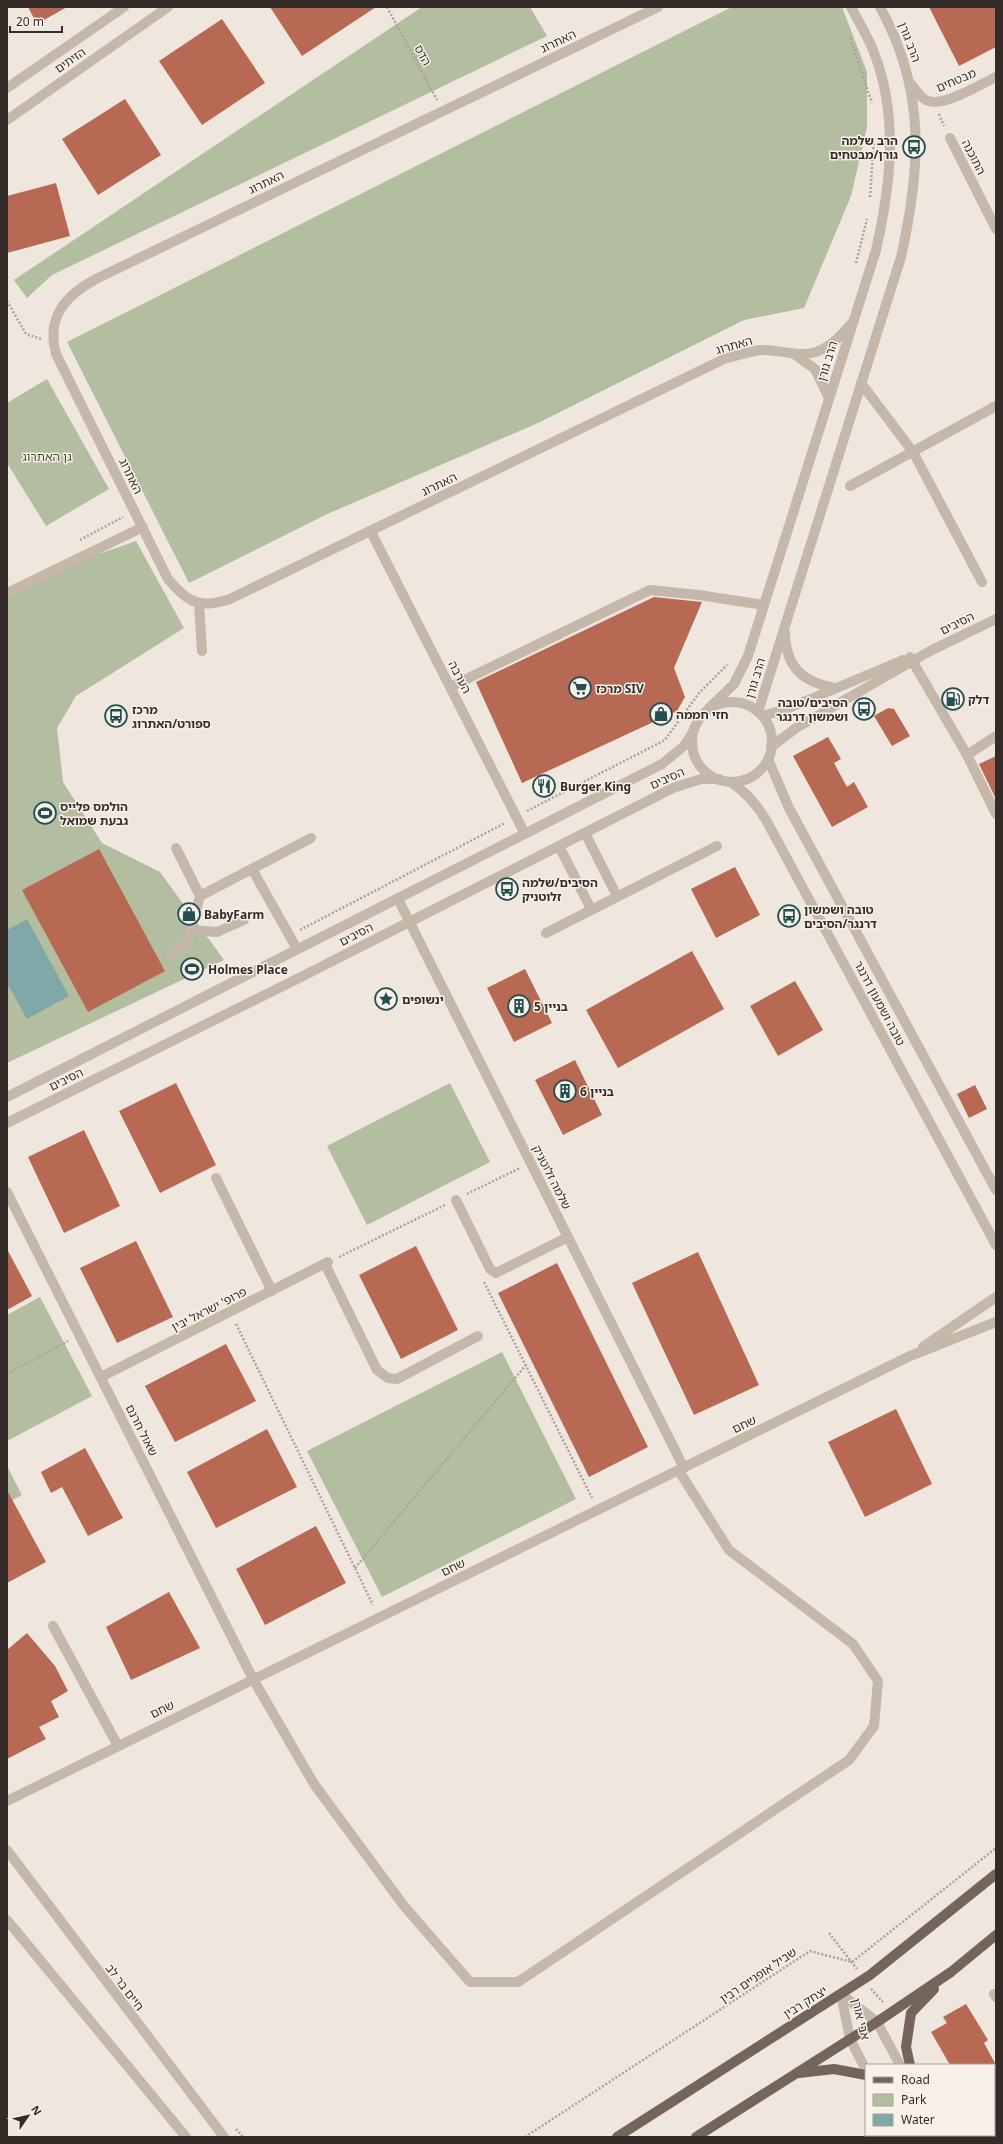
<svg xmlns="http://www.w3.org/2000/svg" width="1003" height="2144" font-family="'Noto Sans','Noto Sans Hebrew',sans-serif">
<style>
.green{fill:#b3bd9f}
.water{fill:#80a8a9}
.building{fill:#b76953}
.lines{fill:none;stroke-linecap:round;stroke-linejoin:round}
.path{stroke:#b2a195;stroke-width:2.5;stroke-dasharray:2 2;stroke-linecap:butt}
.minor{stroke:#c6b7ab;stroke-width:10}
.major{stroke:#75645c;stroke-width:10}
.labels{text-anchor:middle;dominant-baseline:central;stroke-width:3;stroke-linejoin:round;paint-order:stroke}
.street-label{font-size:12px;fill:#352c29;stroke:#f7f1e9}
.poi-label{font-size:12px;font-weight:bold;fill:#352c29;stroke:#f7f1e9;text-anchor:start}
.park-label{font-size:12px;fill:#455030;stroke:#f7f1e9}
</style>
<rect width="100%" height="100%" fill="#efe6de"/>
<!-- green -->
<g class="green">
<polygon points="422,7 530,7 547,36 52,275 27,298 14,280"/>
<polygon points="732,7 842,7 867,72 867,127 851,196 804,308 744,320 538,423 325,515 189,583 67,342"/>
<polygon points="47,379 109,489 46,526 7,463 7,403"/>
<polygon points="136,541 184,628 76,696 57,728 63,782 102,843 160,872 224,960 7,1063 7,589 101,552 102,553"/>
<polygon points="450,1083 490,1162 367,1225 327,1146"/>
<polygon points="40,1297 92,1396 7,1441 7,1315"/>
<polygon points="502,1352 576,1499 382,1597 307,1451"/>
<polygon points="7,1466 22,1495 7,1503"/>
</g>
<!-- water -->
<polygon class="water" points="27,919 69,996 27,1019 7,983 7,930"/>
<!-- building -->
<g class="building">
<polygon points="28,7 67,7 37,24"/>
<polygon points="270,7 376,7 302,56"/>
<polygon points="929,7 996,7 996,47 959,66"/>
<polygon points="222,19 265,83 202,125 159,61"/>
<polygon points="125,99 161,155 98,195 62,139"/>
<polygon points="56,183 70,236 7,253 7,196"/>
<polygon points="654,597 702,602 674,668 685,697 677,711 522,783 476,682"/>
<polygon points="888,708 894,709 910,736 892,746 874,716"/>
<polygon points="828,737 841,759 834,763 847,787 854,782 868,807 832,827 793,756"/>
<polygon points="996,756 996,799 979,764"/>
<polygon points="99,849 165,971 88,1012 22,890"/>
<polygon points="735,867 760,915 716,938 691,889"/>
<polygon points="692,951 724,1009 618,1068 586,1010"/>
<polygon points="525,969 552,1023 514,1042 487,988"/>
<polygon points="795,981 823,1030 778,1056 750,1006"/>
<polygon points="575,1060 602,1115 563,1135 535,1080"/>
<polygon points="176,1083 216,1165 160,1193 119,1111"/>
<polygon points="975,1085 987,1109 969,1118 957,1094"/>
<polygon points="84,1130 120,1206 64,1233 28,1157"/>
<polygon points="136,1241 173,1317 117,1343 80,1268"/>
<polygon points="416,1246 458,1330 401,1359 359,1275"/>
<polygon points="7,1249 32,1296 7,1310"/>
<polygon points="698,1252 759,1385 694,1415 632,1283"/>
<polygon points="557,1263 648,1447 589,1477 498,1293"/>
<polygon points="226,1344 256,1401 175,1442 145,1386"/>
<polygon points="896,1409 932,1484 865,1517 828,1442"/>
<polygon points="267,1429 297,1487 216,1528 187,1472"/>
<polygon points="85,1448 123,1518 88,1536 62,1487 51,1493 41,1472"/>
<polygon points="7,1490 46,1562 7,1583"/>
<polygon points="316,1526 346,1583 265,1625 236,1569"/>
<polygon points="169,1592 200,1648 131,1680 106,1627"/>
<polygon points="27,1633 55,1666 68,1691 51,1701 59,1717 39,1727 46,1739 7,1759 7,1650"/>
<polygon points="966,2004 988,2040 984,2043 996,2065 950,2065 931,2032 947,2023 943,2017"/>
</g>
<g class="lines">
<!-- path -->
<g class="path">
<polyline points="387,7 437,100"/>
<polyline points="850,38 872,103"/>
<polyline points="939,114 944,126"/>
<polyline points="870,197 874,138"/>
<polyline points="856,263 867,219"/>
<polyline points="7,301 26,334 41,339"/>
<polyline points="80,540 123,517"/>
<polyline points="527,811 665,740 699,693 727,665"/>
<polyline points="300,930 505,823"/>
<polyline points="467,1194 520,1168"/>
<polyline points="339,1257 445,1205"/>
<polyline points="484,1282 592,1498"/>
<polyline points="236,1324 373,1605"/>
<polyline points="7,1374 68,1341"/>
<polyline points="355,1568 526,1365"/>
<polyline points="829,1933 857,1969"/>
<polyline points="871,1989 883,2002"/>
<polyline points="236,2129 243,2137"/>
<polyline points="525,2137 810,1951 852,1962 996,1848"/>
</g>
<!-- minor -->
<g class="minor">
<path d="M 658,7 L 96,279 C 65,296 46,317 56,354 L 168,579 C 188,603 200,609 230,599 L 724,359 C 735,356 747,352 760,350 C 774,349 788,354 803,354 C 825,354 840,337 853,322"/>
<path d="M 911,84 C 916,90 920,97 926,100 C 941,109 981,84 996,77"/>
<polyline points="7,88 124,7"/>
<polyline points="7,120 168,7"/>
<polyline points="950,138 996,229"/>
<polyline points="794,354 815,369 829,398"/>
<polyline points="861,383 913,452 982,582"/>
<polyline points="850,486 996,406"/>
<polyline points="371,532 525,834"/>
<polyline points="7,593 143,527"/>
<polyline points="199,604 202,651"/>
<path d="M 785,633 C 786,667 802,682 835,688"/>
<polyline points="910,657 967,755 996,814"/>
<polyline points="450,687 650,590 699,595 764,605"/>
<circle cx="732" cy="742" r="40"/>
<path d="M 708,709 L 734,684 L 748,656 L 876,250 C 891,184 899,115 873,50 C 867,35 858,21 851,7"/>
<path d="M 758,712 L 901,257 C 921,167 926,90 880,7"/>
<polyline points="763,716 789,708 903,660"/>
<polyline points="771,747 796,728 930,651 996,619"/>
<polyline points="967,755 996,736"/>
<polyline points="768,759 789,808 996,1190"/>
<path d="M 731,782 C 746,792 757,805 766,820 L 996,1245"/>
<polyline points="585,833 617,896"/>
<polyline points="559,846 591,909"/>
<polyline points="252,869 297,949"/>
<polyline points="200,896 311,838"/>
<polyline points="398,899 684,1468"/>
<polyline points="192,930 217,932 244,920"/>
<polyline points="546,933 717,846"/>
<polyline points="171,954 187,943 200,896 176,848"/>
<polyline points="7,1097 662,764 684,746 693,732"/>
<polyline points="7,1123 301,977 673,788 701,779 719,779"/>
<polyline points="216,1178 272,1291"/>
<polyline points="7,1192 253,1679 314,1784 404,1906 470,1982 518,1982 849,1760 874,1726 878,1681 853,1644 729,1550 679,1471"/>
<polyline points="456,1200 490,1269 496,1273 568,1237"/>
<polyline points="325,1264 377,1370 388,1378 397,1379 478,1336"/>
<polyline points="923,1347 996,1297"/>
<polyline points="101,1377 328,1262"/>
<polyline points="53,1626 118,1746"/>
<polyline points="7,1801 910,1356 996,1322"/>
<polyline points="7,1850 224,2137"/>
<polyline points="7,1920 186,2137"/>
<polyline points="841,1994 877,2022 900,2065"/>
<polyline points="841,1994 850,2039 866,2070"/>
<polyline points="994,1994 996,1997"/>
<polyline points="900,2135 901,2137"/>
<polyline points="936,2135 937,2137"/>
</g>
<!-- major -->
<g class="major">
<polyline points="910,2065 906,2047 911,2013 934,1989"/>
<polyline points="799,2073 834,2069 866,2075"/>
<polyline points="617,2137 870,1975 996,1874"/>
<polyline points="696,2137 877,2022 951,1972 996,1935"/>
</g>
</g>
<!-- icons -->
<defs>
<g id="bus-ring" transform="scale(1.15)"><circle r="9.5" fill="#f7f1e9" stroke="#244f51" stroke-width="1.5"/><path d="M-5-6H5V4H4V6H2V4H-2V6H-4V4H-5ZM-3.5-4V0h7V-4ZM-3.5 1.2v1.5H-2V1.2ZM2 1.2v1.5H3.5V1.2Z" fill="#244f51"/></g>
<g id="supermarket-ring" transform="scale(1.15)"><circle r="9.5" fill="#f7f1e9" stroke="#244f51" stroke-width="1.5"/><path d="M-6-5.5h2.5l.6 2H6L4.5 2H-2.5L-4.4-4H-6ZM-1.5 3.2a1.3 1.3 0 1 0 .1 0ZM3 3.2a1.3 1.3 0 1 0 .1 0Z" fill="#244f51"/></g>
<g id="fuel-ring" transform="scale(1.15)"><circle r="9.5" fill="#f7f1e9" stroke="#244f51" stroke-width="1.5"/><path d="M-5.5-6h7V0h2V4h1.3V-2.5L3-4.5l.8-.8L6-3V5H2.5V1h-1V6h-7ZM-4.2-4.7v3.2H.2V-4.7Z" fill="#244f51"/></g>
<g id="shop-ring" transform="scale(1.15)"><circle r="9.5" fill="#f7f1e9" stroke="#244f51" stroke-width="1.5"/><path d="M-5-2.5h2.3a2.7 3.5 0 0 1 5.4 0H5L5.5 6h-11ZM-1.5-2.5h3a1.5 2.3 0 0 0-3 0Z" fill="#244f51"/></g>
<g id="restaurant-ring" transform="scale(1.15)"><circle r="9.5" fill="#f7f1e9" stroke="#244f51" stroke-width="1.5"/><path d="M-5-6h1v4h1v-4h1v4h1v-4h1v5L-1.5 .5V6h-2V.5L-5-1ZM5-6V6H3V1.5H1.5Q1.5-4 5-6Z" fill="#244f51"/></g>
<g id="stadium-ring" transform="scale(1.15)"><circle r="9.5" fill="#f7f1e9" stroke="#244f51" stroke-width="1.5"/><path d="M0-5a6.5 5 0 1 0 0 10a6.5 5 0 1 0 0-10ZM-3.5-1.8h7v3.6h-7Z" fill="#244f51"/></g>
<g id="sight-ring" transform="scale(1.15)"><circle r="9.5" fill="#f7f1e9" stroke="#244f51" stroke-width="1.5"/><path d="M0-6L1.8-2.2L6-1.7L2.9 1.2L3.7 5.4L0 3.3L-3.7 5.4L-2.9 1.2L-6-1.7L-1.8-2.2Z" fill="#244f51"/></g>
<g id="building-ring" transform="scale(1.15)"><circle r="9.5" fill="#f7f1e9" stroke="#244f51" stroke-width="1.5"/><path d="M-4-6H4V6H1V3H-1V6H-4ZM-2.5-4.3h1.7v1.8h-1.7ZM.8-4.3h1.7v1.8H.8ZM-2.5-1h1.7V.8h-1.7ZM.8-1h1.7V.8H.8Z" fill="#244f51"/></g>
</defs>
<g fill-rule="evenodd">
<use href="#bus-ring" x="914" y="147"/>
<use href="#supermarket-ring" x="580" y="688"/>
<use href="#fuel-ring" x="953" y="699"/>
<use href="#bus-ring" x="864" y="709"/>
<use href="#shop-ring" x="661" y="714"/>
<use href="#bus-ring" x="116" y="716"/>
<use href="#restaurant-ring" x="544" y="786"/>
<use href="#stadium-ring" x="45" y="813"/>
<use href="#bus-ring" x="507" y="889"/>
<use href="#shop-ring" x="189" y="914"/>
<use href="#bus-ring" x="789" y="916"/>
<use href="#stadium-ring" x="192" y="969"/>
<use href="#sight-ring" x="386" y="999"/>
<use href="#building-ring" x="519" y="1006"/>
<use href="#building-ring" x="565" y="1091"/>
</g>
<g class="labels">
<!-- street labels -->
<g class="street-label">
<text transform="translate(558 41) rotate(-26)">האתרוג</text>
<text transform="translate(910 42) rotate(69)">הרב גורן</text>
<text transform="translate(423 55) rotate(62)">הדס</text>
<text transform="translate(70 60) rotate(-35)">הזיתים</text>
<text transform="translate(956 80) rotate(-23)">מבטחים</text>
<text transform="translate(974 157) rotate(63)">התוכנה</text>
<text transform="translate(266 182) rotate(-26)">האתרוג</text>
<text transform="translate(734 345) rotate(-16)">האתרוג</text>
<text transform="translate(827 361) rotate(-73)">הרב גורן</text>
<text transform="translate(131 476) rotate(64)">האתרוג</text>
<text transform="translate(439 484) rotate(-26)">האתרוג</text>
<text transform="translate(957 623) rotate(-26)">הסיבים</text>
<text transform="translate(460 677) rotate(63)">הערבה</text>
<text transform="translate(755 678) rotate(-73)">הרב גורן</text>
<text transform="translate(667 778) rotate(-24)">הסיבים</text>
<text transform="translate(356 934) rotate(-27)">הסיבים</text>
<text transform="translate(880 1003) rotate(62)">טובה ושמעון דרנגר</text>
<text transform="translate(66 1079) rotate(-26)">הסיבים</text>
<text transform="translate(552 1177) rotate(63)">שלמה זלוטניק</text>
<text transform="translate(209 1309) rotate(-27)">פרופ' ישראל יבין</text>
<text transform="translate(744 1424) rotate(-26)">שחם</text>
<text transform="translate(142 1430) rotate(63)">שאול חרנם</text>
<text transform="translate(453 1567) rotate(-26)">שחם</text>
<text transform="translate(162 1709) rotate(-26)">שחם</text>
<text transform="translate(758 1975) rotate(-34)">שביל אופניים רבין</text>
<text transform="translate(125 1987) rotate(53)">חיים בר לב</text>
<text transform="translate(805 2002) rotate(-32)">יצחק רבין</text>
<text transform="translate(861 2019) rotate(76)">אבי אורן</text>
</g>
<!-- poi labels -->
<g class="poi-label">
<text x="898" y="140" text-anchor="end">הרב שלמה<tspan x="898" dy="14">גורן/מבטחים</tspan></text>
<text x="596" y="688">מרכז SIV</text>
<text x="968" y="699">דלק</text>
<text x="848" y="702" text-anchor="end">הסיבים/טובה<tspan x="848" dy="14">ושמשון דרנגר</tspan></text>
<text x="132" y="709">מרכז<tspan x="132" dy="14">ספורט/האתרוג</tspan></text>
<text x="676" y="714">חזי חממה</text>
<text x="560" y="786">Burger King</text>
<text x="60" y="806">הולמס פלייס<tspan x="60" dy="14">גבעת שמואל</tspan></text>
<text x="522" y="882">הסיבים/שלמה<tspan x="522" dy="14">זלוטניק</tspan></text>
<text x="804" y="909">טובה ושמשון<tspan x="804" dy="14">דרנגר/הסיבים</tspan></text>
<text x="204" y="914">BabyFarm</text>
<text x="208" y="969">Holmes Place</text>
<text x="402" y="999">ינשופים</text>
<text x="534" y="1006">בניין 5</text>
<text x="580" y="1091">בניין 6</text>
</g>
<!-- park labels -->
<g class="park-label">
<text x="47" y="456">גן האתרוג</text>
</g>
</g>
<!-- border -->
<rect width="1003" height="2144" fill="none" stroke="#352c29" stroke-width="16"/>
<!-- legend -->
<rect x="865" y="2064" width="130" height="72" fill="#f7f1e9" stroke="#a9a29c"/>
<rect x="873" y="2077" width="20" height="6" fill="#75645c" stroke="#a9a29c"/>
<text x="901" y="2084" font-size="12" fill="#352c29">Road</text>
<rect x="873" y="2094" width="20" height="12" fill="#b3bd9f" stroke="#a9a29c"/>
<text x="901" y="2104" font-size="12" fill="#352c29">Park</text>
<rect x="873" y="2114" width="20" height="12" fill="#80a8a9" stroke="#a9a29c"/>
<text x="901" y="2124" font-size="12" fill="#352c29">Water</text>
<!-- north arrow -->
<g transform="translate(28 2116) rotate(56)" stroke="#f7f1e9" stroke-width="3" paint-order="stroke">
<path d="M0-3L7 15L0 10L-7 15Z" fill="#352c29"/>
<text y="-6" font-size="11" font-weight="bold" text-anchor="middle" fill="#352c29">N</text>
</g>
<!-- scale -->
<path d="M10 26v6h52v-6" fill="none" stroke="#352c29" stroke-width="2"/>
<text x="16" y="26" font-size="12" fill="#352c29" stroke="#f7f1e9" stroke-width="3" paint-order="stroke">20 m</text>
</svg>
